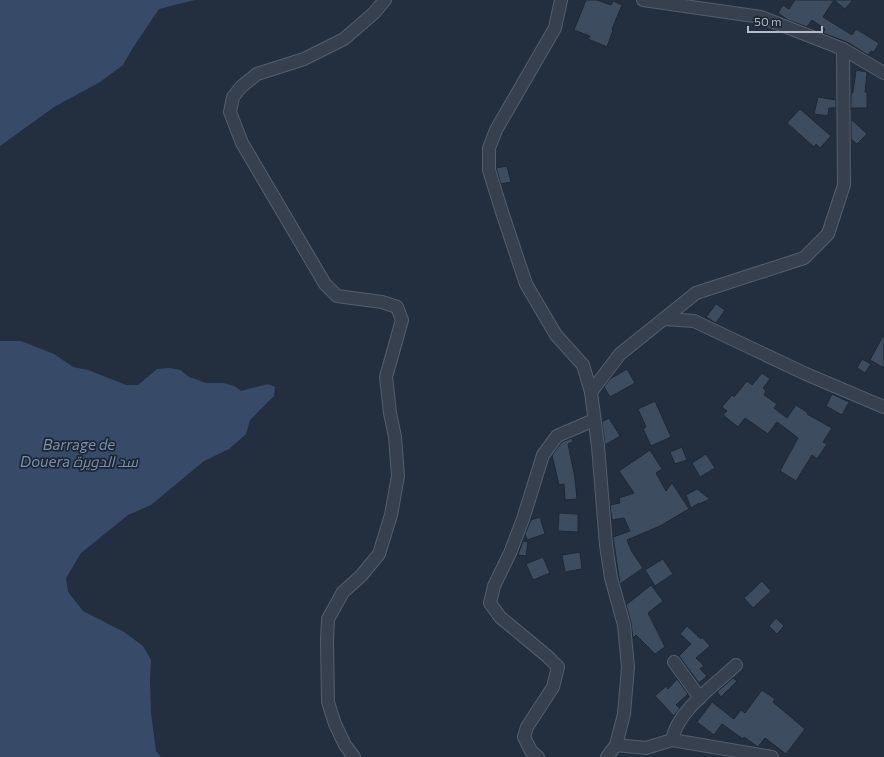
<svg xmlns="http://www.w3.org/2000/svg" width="884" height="757" font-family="Commissioner,Cairo,sans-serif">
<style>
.water{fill:#374b69}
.building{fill:#3e4c5f;stroke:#1e2835}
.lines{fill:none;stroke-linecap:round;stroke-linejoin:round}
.minor-casing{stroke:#555e6c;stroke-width:14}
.minor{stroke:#37404e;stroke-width:12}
.labels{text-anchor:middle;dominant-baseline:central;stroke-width:3.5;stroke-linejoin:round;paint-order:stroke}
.water-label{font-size:15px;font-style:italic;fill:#7991b2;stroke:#1c2633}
</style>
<rect width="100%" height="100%" fill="#232f3f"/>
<!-- water -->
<g class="water">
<polygon points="0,0 195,0 159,9 132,49 123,65 100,82 54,107 0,146"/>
<polygon points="0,341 21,341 54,354 73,367 88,370 126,385 138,385 157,369 170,368 180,370 189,377 206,383 223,383 234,386 241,391 268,384 275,387 274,396 250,420 246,434 229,449 204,461 151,505 128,515 81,553 66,578 68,592 83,611 124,632 143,646 151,660 150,681 151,713 156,751 161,757 0,757"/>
</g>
<!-- building -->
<g class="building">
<polygon points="586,0 597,0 611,5 613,1 622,5 612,29 613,30 607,47 588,39 590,36 574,30"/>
<polygon points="795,0 834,0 823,17 852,35 856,29 879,43 874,52 871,51 868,55 847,42 823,33 825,29 812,20 807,27 788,20 778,13 783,5 789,9"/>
<polygon points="834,0 853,0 845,9"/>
<polygon points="856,70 867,72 865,92 867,92 867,108 851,108 851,93 853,93"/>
<polygon points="818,97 836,100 836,108 829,108 828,116 814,114"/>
<polygon points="800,109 831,136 820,148 816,144 814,147 787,123"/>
<polygon points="852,120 867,134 857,144 851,139 851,121"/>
<polygon points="507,166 511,182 501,184 496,168"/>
<polygon points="716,304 725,310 716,323 706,317"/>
<polygon points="884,334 884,368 870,360"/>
<polygon points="862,359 871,364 865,373 857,368"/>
<polygon points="627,369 635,383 610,397 604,387 610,379"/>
<polygon points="762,373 770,379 763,388 766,391 764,395 777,404 774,408 787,418 796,405 808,413 807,414 832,428 823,442 827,444 817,459 812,455 796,481 780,471 798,438 777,422 768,434 745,418 738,427 723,415 727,411 722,407 732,395 734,397 747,381 752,385"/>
<polygon points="832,394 849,402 842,415 826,406"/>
<polygon points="655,401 671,437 651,446 643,429 646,427 638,409"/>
<polygon points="609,418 620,436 605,445 602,422"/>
<polygon points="572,438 573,442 568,444 575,478 577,499 565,500 564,484 559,485 552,455 562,442"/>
<polygon points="682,447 687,460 675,464 670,452"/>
<polygon points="650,450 662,469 656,473 666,491 672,483 689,509 660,526 627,540 632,552 643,568 620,584 613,537 630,531 624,518 612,520 610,505 620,503 619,498 634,493 619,471"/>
<polygon points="706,454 715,468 700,477 692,463"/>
<polygon points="697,489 710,499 699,504 699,503 691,508 686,495"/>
<polygon points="559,513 578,514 578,532 558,531"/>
<polygon points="540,517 545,534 527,540 525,534 531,520"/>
<polygon points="523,541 528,542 526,556 518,555"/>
<polygon points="580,552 582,569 565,572 562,555"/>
<polygon points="543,557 550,573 533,580 526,564"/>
<polygon points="663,559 673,574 655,586 645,570"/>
<polygon points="762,581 771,591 753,608 744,598"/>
<polygon points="651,585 663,601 648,613 665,647 655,654 636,635 633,638 631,623 626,605"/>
<polygon points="776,618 784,626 777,634 769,626"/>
<polygon points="687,626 701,639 702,637 710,646 696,658 704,666 700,669 707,676 699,683 679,656 691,644 680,634"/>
<polygon points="733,678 737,681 721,697 717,692"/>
<polygon points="677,679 688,694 676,705 680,708 674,716 655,696 666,686 668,689"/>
<polygon points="762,690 775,699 773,702 805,729 786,754 765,738 758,747 744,737 743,739 722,724 714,735 697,722 712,702 734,719 741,710 745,713"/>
</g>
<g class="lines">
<!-- minor casing -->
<g class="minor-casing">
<g id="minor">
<polyline points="561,0 555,28 496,130 489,148 489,170 501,209 526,284 556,335 583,365 591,392 598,446 606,545 611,578 624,625 628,667 624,714 616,745 607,757"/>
<polyline points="643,0 761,17 843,49 884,73"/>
<polyline points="664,319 694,321 806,374 884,407"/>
<polyline points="591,392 620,354 696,293 804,258 828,234 844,185 843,49"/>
<polyline points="674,662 700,698"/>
<path d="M 672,740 C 677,711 715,685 736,665"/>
<polyline points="616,745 646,748 672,740 772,757"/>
<polyline points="354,757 345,745 335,724 328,702 327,640 328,619 343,592 361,576 379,554 391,515 398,476 395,437 390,413 386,377 402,320 397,307 382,302 337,296 325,284 242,143 230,112 233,97 241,87 257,74 304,59 344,39 374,13 385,0"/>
<polyline points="538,757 531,751 524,737 527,727 553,687 558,667 547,656 500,617 490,603 494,586 510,553 523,519 543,455 557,436 594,420"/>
</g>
</g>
<!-- minor -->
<use href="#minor" class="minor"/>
</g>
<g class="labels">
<!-- water labels -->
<g class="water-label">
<text x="79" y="444">Barrage de<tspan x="79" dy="17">Douera سد الدويرة</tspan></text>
</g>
</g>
<!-- scale -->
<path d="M748 26v6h74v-6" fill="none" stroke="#b3bbca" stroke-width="2"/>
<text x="754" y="26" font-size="12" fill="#b3bbca" stroke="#1c2633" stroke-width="3" paint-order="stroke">50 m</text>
</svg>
